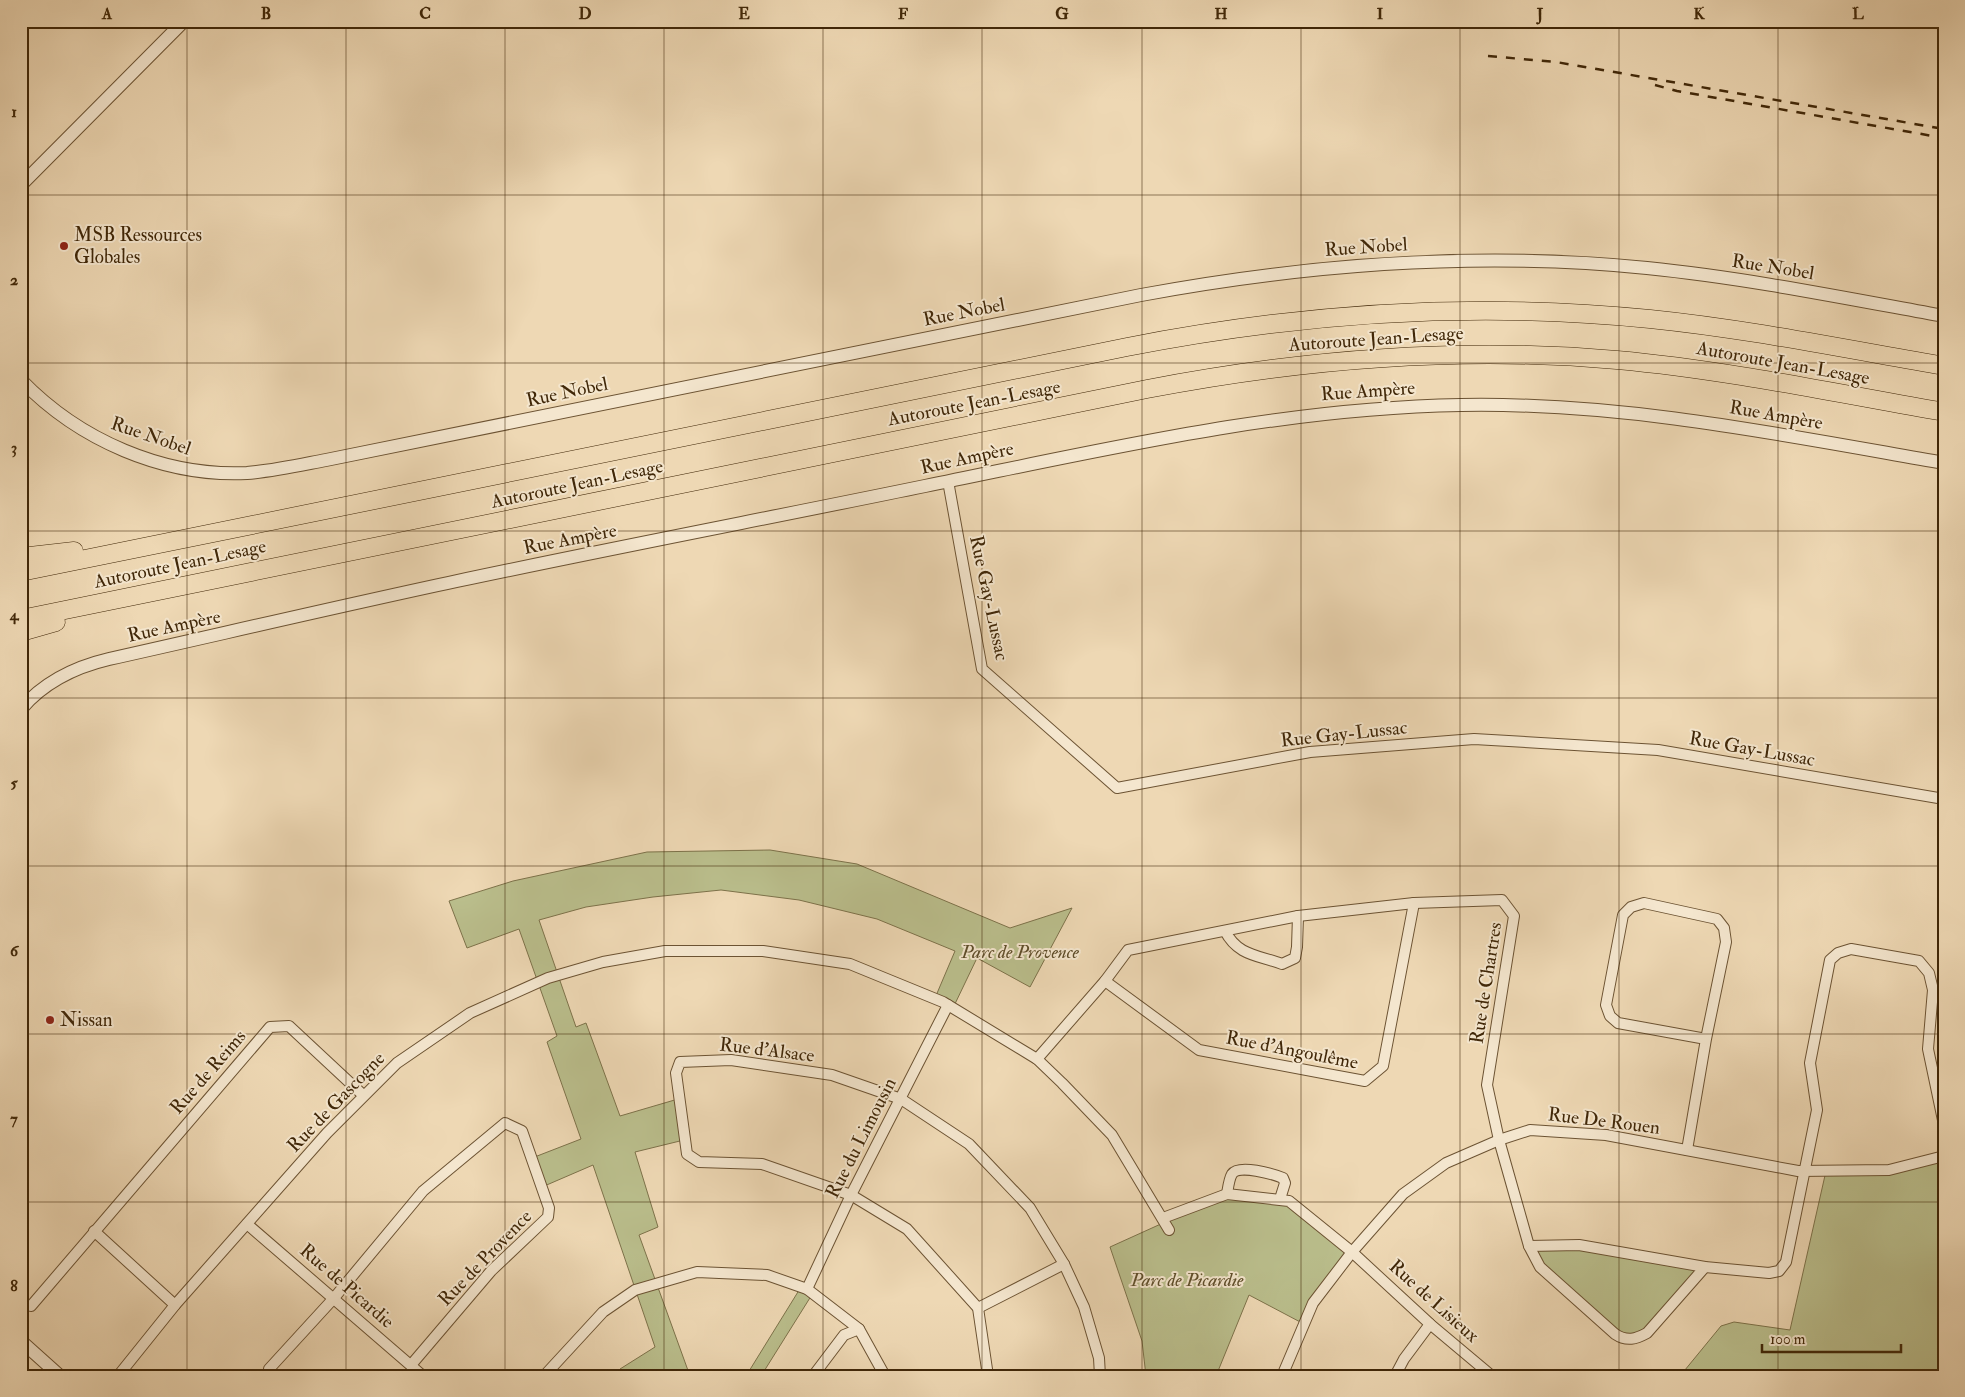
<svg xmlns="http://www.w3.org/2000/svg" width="1965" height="1397" font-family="'IM FELL Double Pica',serif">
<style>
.green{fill:#babe8c;stroke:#7d724a}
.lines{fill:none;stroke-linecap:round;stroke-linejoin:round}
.minor-casing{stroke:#6c5333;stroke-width:12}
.tertiary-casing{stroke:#6c5333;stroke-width:14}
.motorway-casing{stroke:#402708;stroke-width:19}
.minor{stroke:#f4e6ce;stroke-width:10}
.tertiary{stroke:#f4e6ce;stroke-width:12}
.motorway{stroke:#eed8b4;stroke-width:18}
.rail{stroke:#402708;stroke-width:2.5;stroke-dasharray:9 9;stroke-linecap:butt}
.grid{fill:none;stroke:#402708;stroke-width:1;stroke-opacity:0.55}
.poi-dot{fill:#8f2418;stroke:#f4e6ce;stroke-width:2}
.labels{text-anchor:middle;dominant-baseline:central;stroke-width:4;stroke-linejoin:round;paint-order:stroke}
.poi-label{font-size:19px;fill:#402708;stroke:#f4e6ce;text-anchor:start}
.street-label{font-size:19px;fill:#402708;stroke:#f4e6ce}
.park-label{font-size:19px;font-style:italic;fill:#5e4d29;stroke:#f4e6ce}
.neatline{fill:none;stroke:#402708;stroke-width:2}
.grid-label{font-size:16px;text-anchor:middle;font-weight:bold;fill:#402708}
</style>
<rect width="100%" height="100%" fill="#eed8b4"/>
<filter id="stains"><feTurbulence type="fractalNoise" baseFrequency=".004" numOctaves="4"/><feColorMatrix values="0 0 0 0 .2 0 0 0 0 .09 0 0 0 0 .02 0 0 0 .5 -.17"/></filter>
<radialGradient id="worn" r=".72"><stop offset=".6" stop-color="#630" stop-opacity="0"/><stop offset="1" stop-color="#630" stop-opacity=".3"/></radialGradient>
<!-- green -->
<g class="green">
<polygon points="770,850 857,864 1010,928 1072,908 1030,987 977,958 953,1008 935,998 955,951 877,919 799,900 721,890 653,897 586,907 539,920 576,1027 586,1023 620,1116 678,1099 684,1140 635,1152 658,1227 639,1235 690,1376 614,1376 620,1369 655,1347 593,1165 542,1187 532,1158 581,1139 547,1042 557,1036 519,929 467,948 449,901 513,881 647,852"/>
<polygon points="1944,1156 1944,1376 1680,1376 1721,1326 1734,1322 1790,1330 1826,1171 1889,1170"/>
<polygon points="1227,1194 1289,1201 1352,1252 1304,1324 1249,1295 1216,1376 1146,1376 1142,1341 1110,1247"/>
<polygon points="1579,1245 1705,1267 1647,1333 1622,1339 1540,1267 1529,1246"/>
<polygon points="801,1287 813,1293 761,1376 746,1376"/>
</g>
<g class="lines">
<!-- minor casing -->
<g class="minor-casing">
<g id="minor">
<polyline points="948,481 982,669 1117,788 1310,752 1474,739 1658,750 1944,799"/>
<path d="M 1225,931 C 1238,956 1258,955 1282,964 L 1295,958 L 1297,947 L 1298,916"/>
<polyline points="1105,981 1199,1050 1365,1081 1383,1066 1414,903"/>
<path d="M 1037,1059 L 1105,981 L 1128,950 L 1298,916 L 1414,903 L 1502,900 L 1514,916 L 1487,1085 L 1499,1140 L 1529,1246 L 1540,1267 L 1615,1334 C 1627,1342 1636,1339 1647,1333 L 1705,1267"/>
<polyline points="1687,1150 1706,1039 1726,942 1724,928 1717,919 1644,903 1631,907 1623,915 1606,1005 1610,1016 1618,1023 1706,1039"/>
<path d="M 1227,1194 C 1228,1188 1229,1179 1232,1174 C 1239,1164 1273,1174 1283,1178 L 1285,1183 L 1280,1199"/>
<polyline points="1163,1218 1227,1194 1289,1201 1352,1252 1430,1324 1492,1376"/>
<polyline points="247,1224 423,1376"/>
<polyline points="94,1231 175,1305"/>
<polyline points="1529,1246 1579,1245 1705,1267 1769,1273 1779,1271 1786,1262 1817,1110 1810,1063 1830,960 1838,953 1851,949 1919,961 1929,973 1933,990 1928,1049 1944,1125"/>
<polyline points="807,1289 851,1195 948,1005"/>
<polyline points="31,1306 270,1027 289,1026 363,1095"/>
<polyline points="978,1308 1064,1264"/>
<polyline points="118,1376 175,1305 327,1133 397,1063 470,1013 548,978 603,962 665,951 763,951 850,964 943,1002 1037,1059 1062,1083 1112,1135 1169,1230"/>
<polyline points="270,1376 269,1369 334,1298 423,1191 505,1123 522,1131 549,1208 548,1217 491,1271 411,1365"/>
<polyline points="544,1376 603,1312 635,1290 697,1272 767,1275 807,1289 859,1329 885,1376"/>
<polyline points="813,1376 844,1335 859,1329"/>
<polyline points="988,1376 978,1308 907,1229 851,1195 762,1164 699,1162 687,1154 676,1073 680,1062 731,1060 832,1075 901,1099 969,1144 1030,1208 1064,1264 1084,1307 1099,1358 1100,1376"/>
<polyline points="1282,1376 1313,1303 1352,1252 1403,1194 1446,1163 1499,1140 1530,1130 1606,1135 1798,1171 1889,1170 1944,1156"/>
<polyline points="1395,1376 1404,1359 1430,1324"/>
</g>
</g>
<!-- tertiary casing -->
<g class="tertiary-casing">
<g id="tertiary">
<polyline points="21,185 184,21"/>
<path d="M 21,380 C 79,440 163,477 247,473 C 274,471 300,465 326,460 L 1141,295 C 1308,264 1477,251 1647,268 C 1746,278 1845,298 1944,316"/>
<path d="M 21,709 C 44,682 75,667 109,659 C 225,633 340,606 457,581 C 612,548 769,518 925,486 C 1103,450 1279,408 1461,405 C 1624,402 1784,435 1944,463"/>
<polyline points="21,1341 60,1376"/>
</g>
</g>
<!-- motorway casing -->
<g class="motorway-casing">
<g id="motorway">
<polyline points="21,557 74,551"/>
<path d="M 21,572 L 1127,347 C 1300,313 1474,301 1650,319 C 1748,329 1846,349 1944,366"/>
<path d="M 21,619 L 1147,389 C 1303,359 1459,346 1617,360 C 1727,370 1835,393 1944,412"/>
<polyline points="21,632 56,622"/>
</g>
</g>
<!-- minor -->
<use href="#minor" class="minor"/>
<!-- tertiary -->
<use href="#tertiary" class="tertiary"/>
<!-- motorway -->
<use href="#motorway" class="motorway"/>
<!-- rail -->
<g class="rail">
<polyline points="1488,56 1556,62 1944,129"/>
<polyline points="1655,85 1677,91 1944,138"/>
</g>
</g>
<!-- grid -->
<path class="grid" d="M 187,21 L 187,1376M 346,21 L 346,1376M 505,21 L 505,1376M 664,21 L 664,1376M 823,21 L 823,1376M 982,21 L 982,1376M 1142,21 L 1142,1376M 1301,21 L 1301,1376M 1460,21 L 1460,1376M 1619,21 L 1619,1376M 1778,21 L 1778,1376M 21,195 L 1944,195M 21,363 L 1944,363M 21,531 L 1944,531M 21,698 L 1944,698M 21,866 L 1944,866M 21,1034 L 1944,1034M 21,1202 L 1944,1202"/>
<!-- markers -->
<g class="poi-dot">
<circle cx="64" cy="246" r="5"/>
<circle cx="50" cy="1020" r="5"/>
</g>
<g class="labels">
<!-- poi labels -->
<g class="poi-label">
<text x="74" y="235">MSB Ressources<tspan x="74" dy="22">Globales</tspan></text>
<text x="60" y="1020">Nissan</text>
</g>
<!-- street labels -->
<g class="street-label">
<text transform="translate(1366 247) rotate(-4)">Rue Nobel</text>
<text transform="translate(1773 267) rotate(9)">Rue Nobel</text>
<text transform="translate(964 312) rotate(-11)">Rue Nobel</text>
<text transform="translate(1376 339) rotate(-4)">Autoroute Jean-Lesage</text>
<text transform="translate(1783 363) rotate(10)">Autoroute Jean-Lesage</text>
<text transform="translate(1368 391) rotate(-4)">Rue Ampère</text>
<text transform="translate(567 392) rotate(-12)">Rue Nobel</text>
<text transform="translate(974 403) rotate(-11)">Autoroute Jean-Lesage</text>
<text transform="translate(1776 415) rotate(10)">Rue Ampère</text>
<text transform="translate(151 436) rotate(19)">Rue Nobel</text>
<text transform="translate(967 458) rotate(-12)">Rue Ampère</text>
<text transform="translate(577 484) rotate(-12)">Autoroute Jean-Lesage</text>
<text transform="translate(570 539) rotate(-11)">Rue Ampère</text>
<text transform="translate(180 564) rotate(-12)">Autoroute Jean-Lesage</text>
<text transform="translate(989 598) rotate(78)">Rue Gay-Lussac</text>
<text transform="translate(174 626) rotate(-12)">Rue Ampère</text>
<text transform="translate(1344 734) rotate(-6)">Rue Gay-Lussac</text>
<text transform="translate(1752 749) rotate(10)">Rue Gay-Lussac</text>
<text transform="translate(1486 983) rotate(-81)">Rue de Chartres</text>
<text transform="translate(767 1050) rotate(7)">Rue d'Alsace</text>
<text transform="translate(1292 1050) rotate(11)">Rue d'Angoulême</text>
<text transform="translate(208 1072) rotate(-49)">Rue de Reims</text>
<text transform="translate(336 1102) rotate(-46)">Rue de Gascogne</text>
<text transform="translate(1604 1121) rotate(7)">Rue De Rouen</text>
<text transform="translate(861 1138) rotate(-63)">Rue du Limousin</text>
<text transform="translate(485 1258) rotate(-46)">Rue de Provence</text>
<text transform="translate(347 1286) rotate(41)">Rue de Picardie</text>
<text transform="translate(1434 1301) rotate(42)">Rue de Lisieux</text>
</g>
<!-- park labels -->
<g class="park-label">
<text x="1020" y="952">Parc de Provence</text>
<text x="1187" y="1280">Parc de Picardie</text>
</g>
</g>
<!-- margin -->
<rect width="1965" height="1397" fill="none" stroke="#eed8b4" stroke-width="55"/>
<!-- scale -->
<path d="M1762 1344v8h139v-8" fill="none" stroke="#402708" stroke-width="2.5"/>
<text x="1770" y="1344" font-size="15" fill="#402708" stroke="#f4e6ce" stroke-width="4" paint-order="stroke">100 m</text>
<rect x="28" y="28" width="1910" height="1342" class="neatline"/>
<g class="grid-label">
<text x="107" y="19">A</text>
<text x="266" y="19">B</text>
<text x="425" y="19">C</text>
<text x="585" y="19">D</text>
<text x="744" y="19">E</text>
<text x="903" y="19">F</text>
<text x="1062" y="19">G</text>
<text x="1221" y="19">H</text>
<text x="1380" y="19">I</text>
<text x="1540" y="19">J</text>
<text x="1699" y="19">K</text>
<text x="1858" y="19">L</text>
<text x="14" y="117">1</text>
<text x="14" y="285">2</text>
<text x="14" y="453">3</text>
<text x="14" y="620">4</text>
<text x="14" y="788">5</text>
<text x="14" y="956">6</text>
<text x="14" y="1124">7</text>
<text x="14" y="1291">8</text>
</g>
<rect width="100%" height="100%" filter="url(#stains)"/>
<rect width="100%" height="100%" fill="url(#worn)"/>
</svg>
